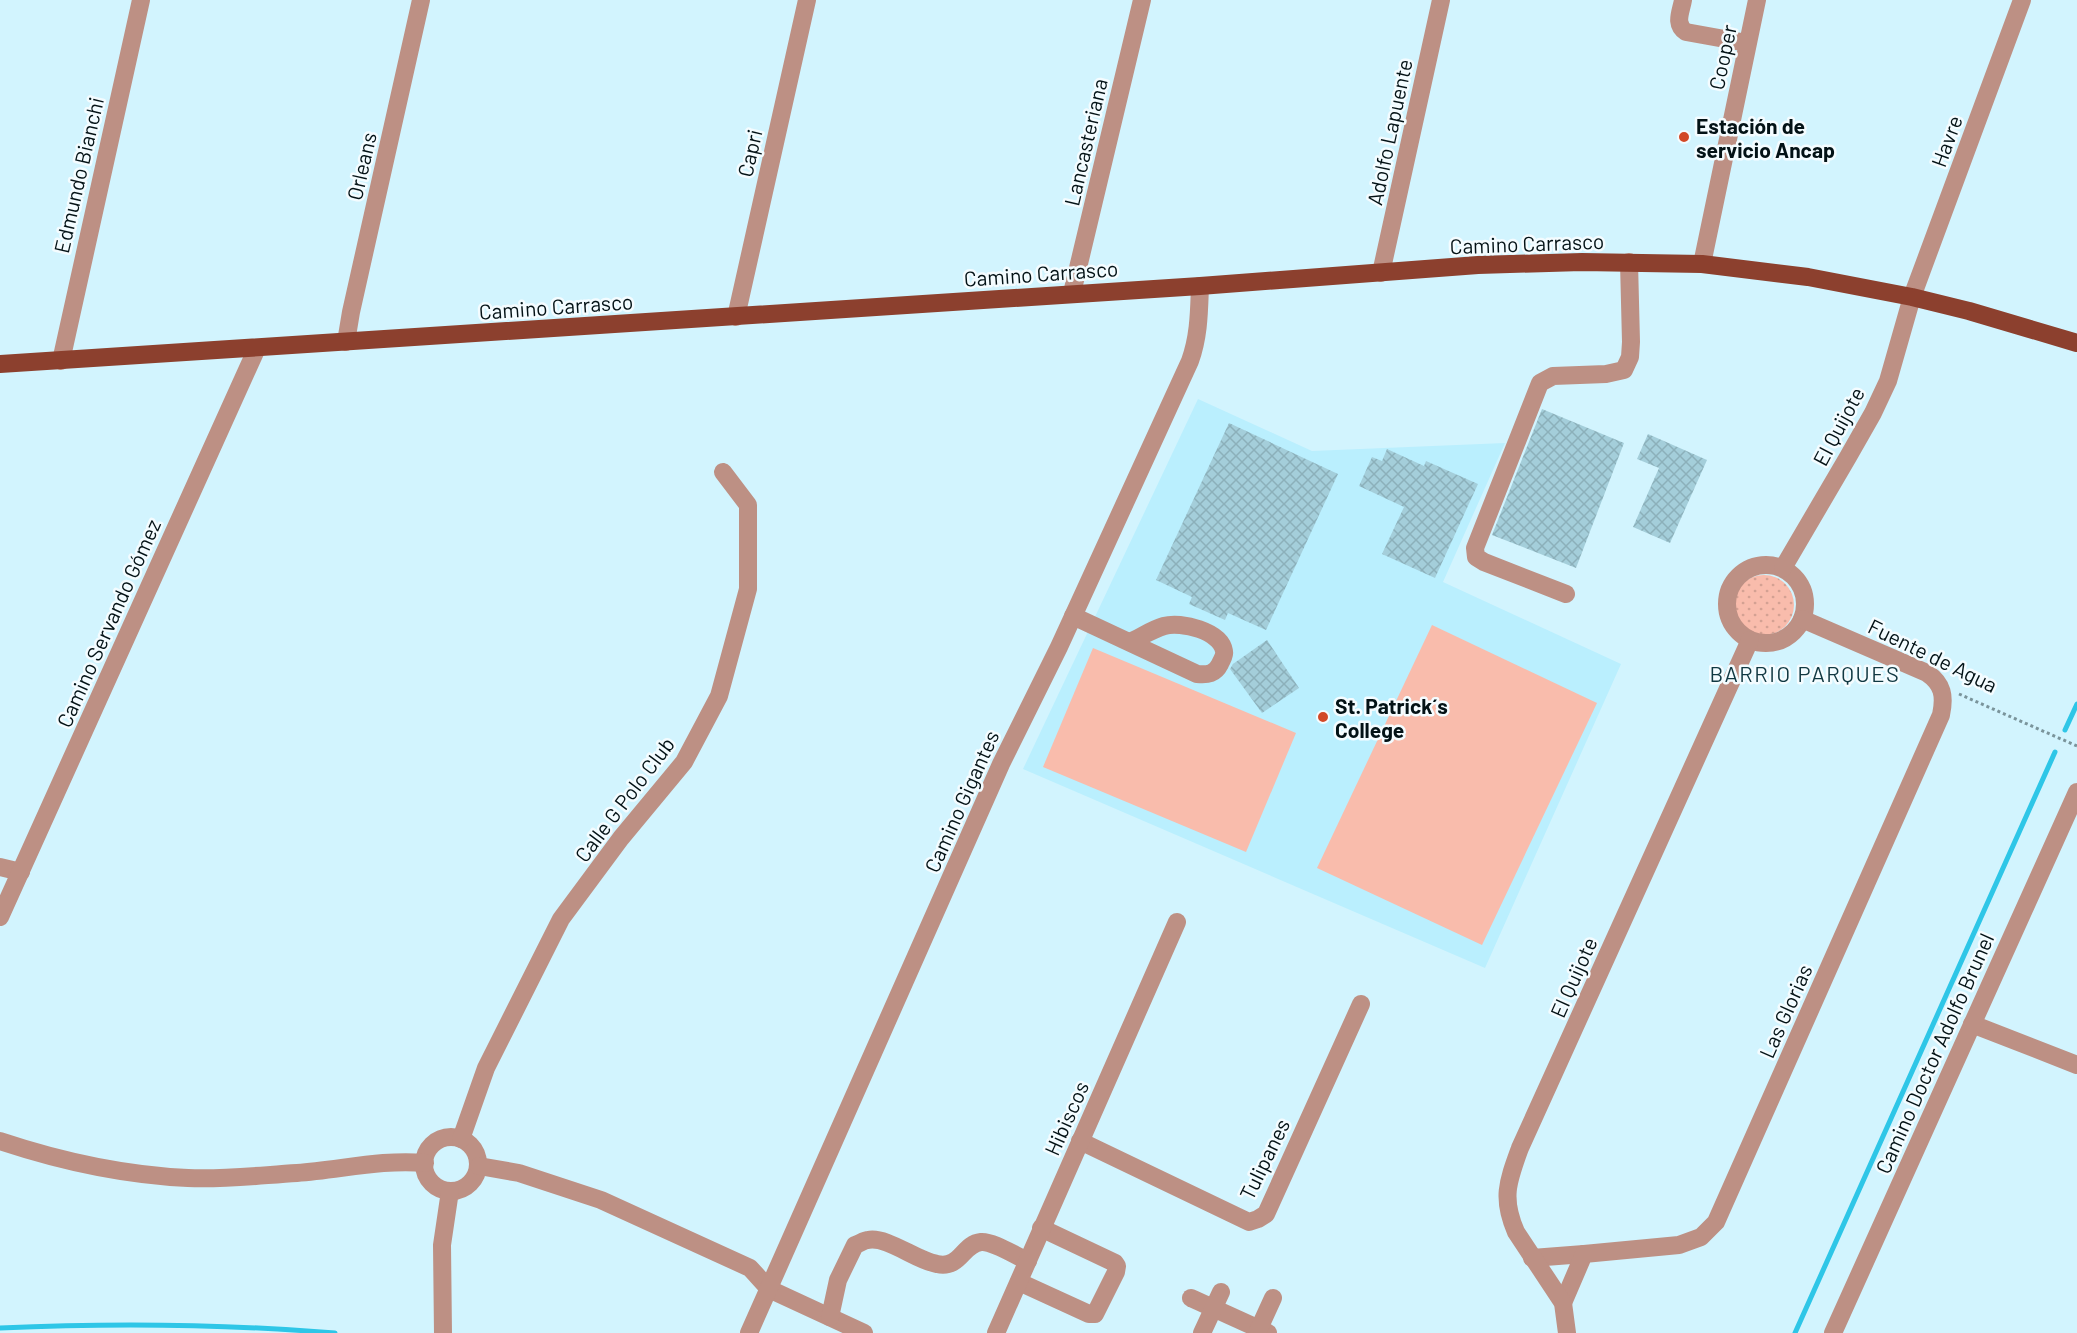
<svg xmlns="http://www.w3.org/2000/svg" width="2077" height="1333" font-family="Barlow,sans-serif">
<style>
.built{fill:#baeffe}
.grass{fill:url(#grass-dots)}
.pitch{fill:#f9bcac}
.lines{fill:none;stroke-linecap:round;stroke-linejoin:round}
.stream{stroke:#2ec6e7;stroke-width:5}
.building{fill:url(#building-cross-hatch)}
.path{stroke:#7a949b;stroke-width:3;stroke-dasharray:3 3;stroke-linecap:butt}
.minor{stroke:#bd9084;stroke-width:18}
.major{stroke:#8c402e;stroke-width:18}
.poi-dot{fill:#d24826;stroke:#f4fcff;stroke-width:2}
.labels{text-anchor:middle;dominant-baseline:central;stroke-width:5;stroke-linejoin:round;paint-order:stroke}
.street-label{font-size:21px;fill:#031216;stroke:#f4fcff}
.poi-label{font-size:21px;font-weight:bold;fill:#031216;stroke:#f4fcff;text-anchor:start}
.neighbourhood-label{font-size:22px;letter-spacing:1.5px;fill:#103842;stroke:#f4fcff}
</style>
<defs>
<pattern id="grass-dots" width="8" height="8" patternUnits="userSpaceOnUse" patternTransform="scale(1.5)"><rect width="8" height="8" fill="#f9bcac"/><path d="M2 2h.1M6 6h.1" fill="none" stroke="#d4a193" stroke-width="1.8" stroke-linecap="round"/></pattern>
<pattern id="building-cross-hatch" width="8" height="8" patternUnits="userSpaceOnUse" patternTransform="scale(1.5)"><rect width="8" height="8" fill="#a4ceda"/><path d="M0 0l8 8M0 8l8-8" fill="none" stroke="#8cb0ba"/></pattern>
</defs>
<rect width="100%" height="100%" fill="#d2f4fe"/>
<!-- built -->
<polygon class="built" points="1198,399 1312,451 1505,443 1443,582 1621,664 1485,968 1023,769"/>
<!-- grass -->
<circle class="grass" cx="1764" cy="605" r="30"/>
<!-- pitch -->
<g class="pitch">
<polygon points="1432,625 1597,703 1482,945 1317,868"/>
<polygon points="1093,648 1296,733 1246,852 1043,767"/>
</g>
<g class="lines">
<!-- stream -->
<g class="stream">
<polyline points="2065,730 2077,704"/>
<path d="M 0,1328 C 112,1323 223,1324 335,1333"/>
<polyline points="1795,1333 2055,752"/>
</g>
</g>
<!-- building -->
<g class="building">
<polygon points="1542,409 1624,443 1576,568 1492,535"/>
<polygon points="1229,423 1338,474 1266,630 1228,613 1225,620 1189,604 1192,597 1156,580"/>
<polygon points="1648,434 1707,460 1670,543 1633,527 1659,468 1637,459"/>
<polygon points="1387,449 1424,466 1426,461 1478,484 1435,578 1382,554 1404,507 1359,486 1372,457 1382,461"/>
<polygon points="1267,640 1299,688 1262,713 1230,669 1233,664"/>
</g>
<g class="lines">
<!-- path -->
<polyline class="path" points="1959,694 2077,746"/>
<!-- minor -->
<g class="minor">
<path d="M 1683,0 C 1681,12 1674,24 1686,32 L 1747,43"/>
<polyline points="1702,264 1757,0"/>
<polyline points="1381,273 1441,0"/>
<polyline points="1072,293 1142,0"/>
<polyline points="736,317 807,0"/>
<polyline points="346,342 351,312 421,0"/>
<polyline points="61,361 141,0"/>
<circle cx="1766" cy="604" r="39"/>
<polyline points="1783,568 1848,457 1873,413 1888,381 1912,297 2022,0"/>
<polyline points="1566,594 1484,562 1476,557 1475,548 1540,383 1553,376 1606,374 1624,370 1630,357 1631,342 1629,262"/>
<path d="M 1073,616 L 1197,674 C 1208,675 1215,674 1220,664 C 1222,659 1225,656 1224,651 C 1221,631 1181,621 1164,626 C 1153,629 1141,637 1130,642"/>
<polyline points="0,867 21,872"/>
<polyline points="0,917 257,348"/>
<polyline points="1972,1024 2077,1065"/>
<circle cx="451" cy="1164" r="27"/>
<polyline points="461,1139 486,1068 561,919 621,838 684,762 719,696 748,589 748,505 723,472"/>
<path d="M 0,1141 C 60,1161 125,1175 188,1178 C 222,1180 263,1175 297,1173 C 340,1170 382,1159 425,1163"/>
<polyline points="1080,1141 1249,1222 1258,1219 1266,1214 1361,1004"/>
<polyline points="479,1166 519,1173 601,1200 750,1268 769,1289 864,1333"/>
<polyline points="1532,1258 1584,1254"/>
<polyline points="1019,1282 1089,1314 1095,1314 1116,1272 1117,1266 1115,1263 1041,1228"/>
<polyline points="1191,1298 1268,1333"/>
<path d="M 1563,1303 L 1584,1254 L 1679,1245 L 1701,1237 L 1716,1222 L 1941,715 C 1945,696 1943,684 1927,673 L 1802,619"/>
<path d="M 830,1317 L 838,1280 L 855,1245 C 859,1244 864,1240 868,1240 C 887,1236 917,1261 937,1264 C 961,1269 962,1244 981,1242 C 993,1241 1016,1256 1028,1261"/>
<polyline points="443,1333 442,1245 450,1191"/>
<path d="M 749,1333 L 1001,764 L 1059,647 L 1190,361 C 1199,336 1199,312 1200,286"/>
<polyline points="996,1333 1177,922"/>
<polyline points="1202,1333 1221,1292"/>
<polyline points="1257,1333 1273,1298"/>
<path d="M 1567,1333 L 1563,1303 L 1516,1232 C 1501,1198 1508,1181 1520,1148 L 1750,640"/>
<polyline points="1833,1333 2077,792"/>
</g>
<!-- major -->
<polyline class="major" points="0,364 1200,286 1478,265 1582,262 1702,264 1808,277 1912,297 1969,311 2077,343"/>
</g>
<!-- markers -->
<g class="poi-dot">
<circle cx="1684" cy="137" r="6"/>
<circle cx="1323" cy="717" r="6"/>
</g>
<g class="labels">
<!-- street labels -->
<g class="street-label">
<text transform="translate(1722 57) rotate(-78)">Cooper</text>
<text transform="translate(1389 132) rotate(-78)">Adolfo Lapuente</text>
<text transform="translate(1946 141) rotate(-70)">Havre</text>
<text transform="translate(1085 142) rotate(-77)">Lancasteriana</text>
<text transform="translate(749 153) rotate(-77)">Capri</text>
<text transform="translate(361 166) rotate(-77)">Orleans</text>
<text transform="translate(78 175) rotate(-77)">Edmundo Bianchi</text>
<text transform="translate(1527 243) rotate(-2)">Camino Carrasco</text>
<text transform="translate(1041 273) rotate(-4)">Camino Carrasco</text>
<text transform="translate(556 306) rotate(-4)">Camino Carrasco</text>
<text transform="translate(1838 426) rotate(-62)">El Quijote</text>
<text transform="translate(108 623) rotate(-66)">Camino Servando Gómez</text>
<text transform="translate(1933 655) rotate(26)">Fuente de Agua</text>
<text transform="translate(624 799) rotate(-53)">Calle G Polo Club</text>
<text transform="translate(961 801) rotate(-66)">Camino Gigantes</text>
<text transform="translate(1573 977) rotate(-66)">El Quijote</text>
<text transform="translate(1785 1011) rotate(-66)">Las Glorias</text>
<text transform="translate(1934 1053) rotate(-66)">Camino Doctor Adolfo Brunel</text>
<text transform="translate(1066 1118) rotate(-66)">Hibiscos</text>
<text transform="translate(1264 1159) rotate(-64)">Tulipanes</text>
</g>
<!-- poi labels -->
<g class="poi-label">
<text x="1696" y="125">Estación de<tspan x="1696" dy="24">servicio Ancap</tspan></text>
<text x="1335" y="705">St. Patrick´s<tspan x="1335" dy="24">College</tspan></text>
</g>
<!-- neighbourhood labels -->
<g class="neighbourhood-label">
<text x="1805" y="673">BARRIO PARQUES</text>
</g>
</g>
</svg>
